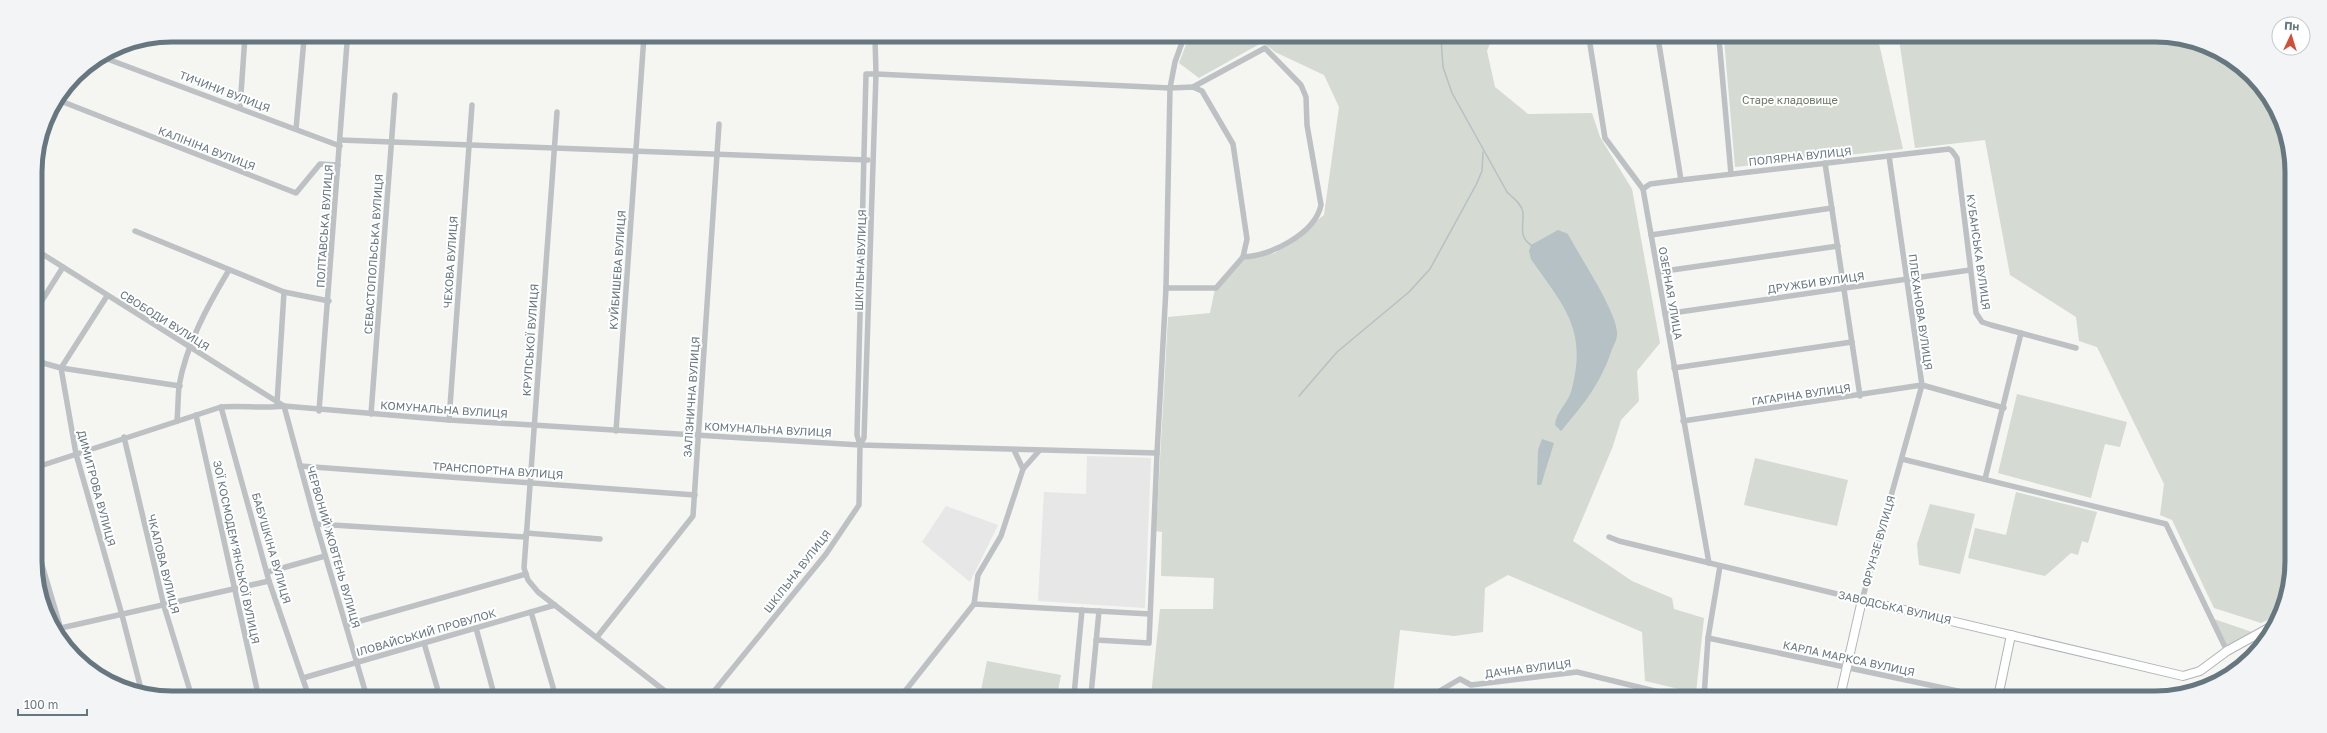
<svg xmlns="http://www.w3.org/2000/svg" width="2327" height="733" font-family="'Golos Text',sans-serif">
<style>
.built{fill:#e6e7e6}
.green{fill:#d5dad2}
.water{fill:#b5c1c4}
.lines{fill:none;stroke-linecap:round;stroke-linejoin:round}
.stream{stroke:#b5c1c4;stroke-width:1.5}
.secondary-casing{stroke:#afb5b8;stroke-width:10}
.street{stroke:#bdc1c4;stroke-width:5.5}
.secondary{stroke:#fff;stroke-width:8}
.labels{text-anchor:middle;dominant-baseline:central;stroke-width:4;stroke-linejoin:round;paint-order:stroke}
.street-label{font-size:11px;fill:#677780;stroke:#fff}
.park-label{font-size:11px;fill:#6b7865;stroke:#fff}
.rim{fill:none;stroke:#677780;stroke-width:5}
</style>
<rect width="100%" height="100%" fill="#f5f5f2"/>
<!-- built -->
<g class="built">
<polygon points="1087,456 1151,458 1145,608 1038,601 1044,492 1086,494"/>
<polygon points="946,506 998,525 970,582 922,542"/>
</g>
<!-- green -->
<g class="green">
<polygon points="1189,37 1492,38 1487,51 1495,87 1528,114 1592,113 1600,137 1632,189 1660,343 1637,371 1639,401 1621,420 1613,446 1573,541 1632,581 1672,598 1674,609 1704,618 1696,693 1645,681 1642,632 1508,575 1485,588 1483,632 1454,636 1400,630 1393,696 1151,696 1160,609 1213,609 1214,578 1161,576 1162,532 1156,531 1168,317 1210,313 1215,289 1243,260 1275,253 1324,215 1339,107 1324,75 1275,52 1263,42 1199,78 1179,63"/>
<polygon points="1724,39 1878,39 1903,149 1735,167"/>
<polygon points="1899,39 2190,40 2224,53 2258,81 2289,145 2288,446 2284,450 2288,462 2287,596 2279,615 2261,623 2214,608 2172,520 2160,515 2164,484 2097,347 2079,341 2076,317 2010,275 1985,140 1915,148"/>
<polygon points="2017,394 2127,422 2120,447 2105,444 2091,498 1998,473"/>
<polygon points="1755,458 1848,480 1837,526 1744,505"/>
<polygon points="2016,492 2097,512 2088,543 2082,541 2078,555 2071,553 2045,576 1968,558 1975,528 2006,535"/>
<polygon points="1930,504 1975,514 1960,574 1919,565 1917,544"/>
<polygon points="2214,619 2252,632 2228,647"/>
<polygon points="987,661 1061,675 1057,695 980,695"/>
</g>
<!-- water -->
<g class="water">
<path d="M 1558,230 L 1568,234 C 1579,256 1619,314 1617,335 C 1617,339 1614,345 1612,349 C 1601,383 1584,404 1561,431 L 1555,425 C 1556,412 1567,404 1571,392 C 1588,330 1565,308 1531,259 L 1529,251 L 1531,245 Z"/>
<polygon points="1542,439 1554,443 1541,485 1537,485 1538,450"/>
</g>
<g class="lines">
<!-- stream -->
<g class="stream">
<path d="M 1441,38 L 1443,67 L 1452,93 L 1507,192 C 1513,198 1521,203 1523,212 C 1524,225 1518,237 1531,245"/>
<polyline points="1299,396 1337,352 1409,292 1430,269 1476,185 1482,171 1483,152"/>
</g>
<!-- secondary casing -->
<g class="secondary-casing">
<g id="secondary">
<polyline points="1840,697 1862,600 2183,676 2200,671 2227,651 2274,625"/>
<polyline points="1998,697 2011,635"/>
</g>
</g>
<!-- street -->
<g class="street">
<polyline points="1589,38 1605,138 1643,189 1709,563"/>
<polyline points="1658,38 1681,180"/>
<polyline points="1719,39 1731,174"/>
<polyline points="102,57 340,146"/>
<path d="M 1193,87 L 1265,48 L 1301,85 L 1306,97 L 1307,125 L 1321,205 C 1315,234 1270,256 1243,257"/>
<polyline points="58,100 296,193 320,164 338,165"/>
<polyline points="240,108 245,36"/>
<polyline points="557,112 524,568 528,580 538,592 670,695"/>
<polyline points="296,129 304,39"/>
<polyline points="340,140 868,160"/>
<polyline points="1889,156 1922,385 2004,408"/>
<polyline points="1825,163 1860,396"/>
<polyline points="1643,189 1650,184 1681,180 1949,149 1952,151 1957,158 1976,313 1982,322 1991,325 2076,348"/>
<polyline points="135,231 284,292 329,301"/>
<polyline points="1651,235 1832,208"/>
<polyline points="36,250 284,406"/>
<polyline points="1658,272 1838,246"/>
<polyline points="107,296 61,368 76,454 122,615 142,693"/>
<polyline points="36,310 63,267"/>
<polyline points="1665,314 1970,270"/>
<polyline points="36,361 61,368 180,386"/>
<polyline points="1674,368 1852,342"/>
<polyline points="277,403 284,292"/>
<polyline points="284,406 316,524 366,694"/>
<polyline points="221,407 269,581 308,694"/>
<polyline points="319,411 347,43 338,36 332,35"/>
<polyline points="371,414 395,95"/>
<polyline points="196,415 258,694"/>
<polyline points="449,420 472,105"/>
<path d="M 177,421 C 178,409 178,397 179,386 C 186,345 208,305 229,270"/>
<polyline points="616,431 644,36"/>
<polyline points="124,437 164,606 191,694"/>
<polyline points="860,445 864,438 876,74 1170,88 1193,87 1202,91 1233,144 1247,239 1243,257 1216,288 1166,288"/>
<polyline points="1902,459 2166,524 2227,651"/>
<polyline points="300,466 695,495"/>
<path d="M 37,467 L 221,407 C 242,405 263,409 284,406 L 449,420 L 860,445 L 1157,453 L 1166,288 L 1170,88 L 1175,62 L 1184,37"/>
<polyline points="1023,469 1039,451"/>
<polyline points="1985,479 2021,333"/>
<polyline points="316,524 526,537"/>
<polyline points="526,533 600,539"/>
<polyline points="1609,537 1619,541 1862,600 1922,385 1683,421"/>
<polyline points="37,548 66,646"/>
<polyline points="268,572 325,556"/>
<polyline points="974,604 1150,614"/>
<polyline points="531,612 555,694"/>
<polyline points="346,625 526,574"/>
<polyline points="61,628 269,581"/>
<polyline points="476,628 494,694"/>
<polyline points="597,637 693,516 719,124"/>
<polyline points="1708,638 1986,697"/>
<polyline points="1096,640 1149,643 1157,453"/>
<polyline points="424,643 439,694"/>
<polyline points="303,678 555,605"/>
<polyline points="711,695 826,554 859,505 860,445 857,435 866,74 876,74 875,37"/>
<polyline points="902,695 974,604 978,575 1001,536 1023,469 1014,450"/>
<polyline points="1074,695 1082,610"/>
<polyline points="1091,695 1099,611"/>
<polyline points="1431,696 1460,679 1471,685 1577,672 1679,697"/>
<polyline points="1704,697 1708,638 1720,566"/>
</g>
<!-- secondary -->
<use href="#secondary" class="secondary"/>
</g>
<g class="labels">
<!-- street labels -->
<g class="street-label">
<text transform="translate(225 91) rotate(21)">ТИЧИНИ ВУЛИЦЯ</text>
<text transform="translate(207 148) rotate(21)">КАЛІНІНА ВУЛИЦЯ</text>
<text transform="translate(1800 156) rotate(-6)">ПОЛЯРНА ВУЛИЦЯ</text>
<text transform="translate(324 226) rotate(-86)">ПОЛТАВСЬКА ВУЛИЦЯ</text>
<text transform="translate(1979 252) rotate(82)">КУБАНСЬКА ВУЛИЦЯ</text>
<text transform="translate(373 254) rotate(-86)">СЕВАСТОПОЛЬСЬКА ВУЛИЦЯ</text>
<text transform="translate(860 260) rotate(-88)">ШКІЛЬНА ВУЛИЦЯ</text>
<text transform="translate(450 262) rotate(-86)">ЧЕХОВА ВУЛИЦЯ</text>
<text transform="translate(617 270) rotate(-86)">КУЙБИШЕВА ВУЛИЦЯ</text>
<text transform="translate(1816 282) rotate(-8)">ДРУЖБИ ВУЛИЦЯ</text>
<text transform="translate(1671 293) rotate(80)">ОЗЕРНАЯ УЛИЦА</text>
<text transform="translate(1921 312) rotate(82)">ПЛЕХАНОВА ВУЛИЦЯ</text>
<text transform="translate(165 320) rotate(32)">СВОБОДИ ВУЛИЦЯ</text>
<text transform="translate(530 340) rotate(-86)">КРУПСЬКОЇ ВУЛИЦЯ</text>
<text transform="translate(1801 394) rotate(-8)">ГАГАРІНА ВУЛИЦЯ</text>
<text transform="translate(691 397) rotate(-86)">ЗАЛІЗНИЧНА ВУЛИЦЯ</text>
<text transform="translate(444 409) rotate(4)">КОМУНАЛЬНА ВУЛИЦЯ</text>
<text transform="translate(768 429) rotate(3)">КОМУНАЛЬНА ВУЛИЦЯ</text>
<text transform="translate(498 470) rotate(4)">ТРАНСПОРТНА ВУЛИЦЯ</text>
<text transform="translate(97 488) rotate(75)">ДИМИТРОВА ВУЛИЦЯ</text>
<text transform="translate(1878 541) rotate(-74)">ФРУНЗЕ ВУЛИЦЯ</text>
<text transform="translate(334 547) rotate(74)">ЧЕРВОНИЙ ЖОВТЕНЬ ВУЛИЦЯ</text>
<text transform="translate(272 548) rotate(74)">БАБУШКІНА ВУЛИЦЯ</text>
<text transform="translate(237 552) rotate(78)">ЗОЇ КОСМОДЕМ’ЯНСЬКОЇ ВУЛИЦЯ</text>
<text transform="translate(164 564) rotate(76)">ЧКАЛОВА ВУЛИЦЯ</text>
<text transform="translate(797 571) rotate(-52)">ШКІЛЬНА ВУЛИЦЯ</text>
<text transform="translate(1895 607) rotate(13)">ЗАВОДСЬКА ВУЛИЦЯ</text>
<text transform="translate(426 632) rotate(-16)">ІЛОВАЙСЬКИЙ ПРОВУЛОК</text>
<text transform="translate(1849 658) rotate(12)">КАРЛА МАРКСА ВУЛИЦЯ</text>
<text transform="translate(1528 668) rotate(-7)">ДАЧНА ВУЛИЦЯ</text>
</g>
<!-- park labels -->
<g class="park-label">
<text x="1790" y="99">Старе кладовище</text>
</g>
</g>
<!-- crop -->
<path d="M0 0H2327V733H0ZM172 42H2155A130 130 0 0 1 2285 172V561A130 130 0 0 1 2155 691H172A130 130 0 0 1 42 561V172A130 130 0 0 1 172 42Z" fill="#f3f4f5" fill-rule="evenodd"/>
<path class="rim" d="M172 42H2155A130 130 0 0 1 2285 172V561A130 130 0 0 1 2155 691H172A130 130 0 0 1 42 561V172A130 130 0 0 1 172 42Z"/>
<!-- north arrow -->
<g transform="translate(2291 36) rotate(4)"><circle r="19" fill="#ffffff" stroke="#c2c9cc"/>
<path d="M0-3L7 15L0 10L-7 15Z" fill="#d24e36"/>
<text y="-6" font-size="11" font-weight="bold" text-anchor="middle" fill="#677780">Пн</text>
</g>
<!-- scale -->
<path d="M18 709v6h69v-6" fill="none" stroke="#677780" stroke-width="2"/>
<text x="24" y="709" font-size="12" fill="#677780" stroke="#ffffff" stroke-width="3" paint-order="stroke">100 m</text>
</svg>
